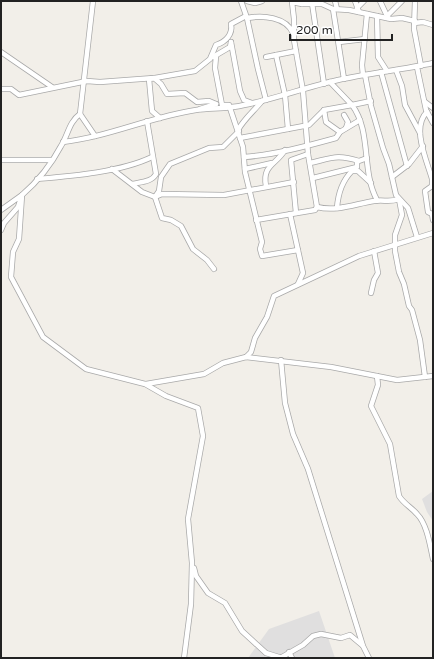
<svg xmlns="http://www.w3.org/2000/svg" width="434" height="659" font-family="'Varela Round',sans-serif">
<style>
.residential{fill:#e0dfdf}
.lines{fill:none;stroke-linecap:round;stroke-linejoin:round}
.minor-casing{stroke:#a9a9a9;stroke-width:6}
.minor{stroke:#fff;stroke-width:4.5}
</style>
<rect width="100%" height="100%" fill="#f2efe9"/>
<!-- residential -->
<g class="residential">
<polygon points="433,491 433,521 427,512 422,499"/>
<polygon points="319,611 335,658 248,658 269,629"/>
</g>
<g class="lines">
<!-- minor casing -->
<g class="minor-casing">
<g id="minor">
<path d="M 93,1 L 80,114 C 69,122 68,135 61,146 C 52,163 37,182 22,195 L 19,239 L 13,252 L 11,277 L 43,337 L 86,369 L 145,384 L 166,396 L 198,408 L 203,436 L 188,519 L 192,563 L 191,604 L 184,658"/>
<polyline points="241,1 247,18"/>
<polyline points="247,1 255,3 262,1"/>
<polyline points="302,1 302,4 292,2 294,19 294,40 303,91 308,154 317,207"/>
<polyline points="335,1 337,9"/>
<polyline points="355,1 359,12"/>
<polyline points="380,1 388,18"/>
<polyline points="415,1 414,29 421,66"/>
<polyline points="312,3 324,84"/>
<polyline points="302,4 322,4 333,9 349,10 391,19 402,18 415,21"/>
<polyline points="357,8 364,1"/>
<polyline points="333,9 344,79"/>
<polyline points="377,16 378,57 387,71"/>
<polyline points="387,16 402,1"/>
<polyline points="414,23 423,22 433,25"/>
<polyline points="231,42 240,91 244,100 252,103"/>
<polyline points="339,42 365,39"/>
<polyline points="1,52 52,87"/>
<polyline points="276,55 285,95 288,129"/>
<polyline points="216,56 215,68 222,105 229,105"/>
<polyline points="213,57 230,47 231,42"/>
<polyline points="266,57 296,51"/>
<polyline points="417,67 426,110 433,123"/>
<polyline points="396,70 402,86 405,105 420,133"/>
<polyline points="381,72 407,166"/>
<polyline points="363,75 362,65 367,14"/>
<polyline points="365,75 371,106 383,148 389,164 396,195 408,208 417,237"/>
<polyline points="1,89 11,89 19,95 87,81 100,82 154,78 161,84 167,94 185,93 197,102 209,101 216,104"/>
<path d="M 266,100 L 258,69 L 247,18 C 263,15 286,17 293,33"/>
<path d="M 371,101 L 352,105 C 372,132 361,171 377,200"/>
<polyline points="425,102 433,108"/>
<polyline points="230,108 243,147 245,172 262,242 260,249 262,256 298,250"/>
<polyline points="200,109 216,104"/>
<polyline points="324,110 326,122 340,132"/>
<path d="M 427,112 C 411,127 427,161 432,179 L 432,186 L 425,191 L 428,212 L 432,214 L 433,220"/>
<polyline points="80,114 95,136"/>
<polyline points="344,115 348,122 346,128"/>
<path d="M 160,118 L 152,111 L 149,79 L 195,71 L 210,59 L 216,45 C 226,42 233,34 231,24 L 246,16"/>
<path d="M 238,130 C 244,119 254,111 262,101"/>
<polyline points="240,138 309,125 324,110 352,105 330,82"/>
<path d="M 63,142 C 108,137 150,117 196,110 C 212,108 228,109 244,105 C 275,99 306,87 338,80 C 369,73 402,70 433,63"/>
<path d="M 244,157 C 274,155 307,146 336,138 L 340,132 L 360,120"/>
<polyline points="1,160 51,160"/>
<path d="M 310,163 C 332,158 337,154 359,161 L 367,158"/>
<polyline points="112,169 142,192 155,197 159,191 161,177 170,164 209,148 223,147 239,131"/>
<polyline points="245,169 272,163"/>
<polyline points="392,177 409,164 423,146"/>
<polyline points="313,178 357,167 357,161"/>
<path d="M 37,179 C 72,176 121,172 152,157"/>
<path d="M 132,184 C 140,182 152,182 156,174 L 147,121"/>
<path d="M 266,186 C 262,165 276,165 285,150"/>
<path d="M 337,208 C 338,194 342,181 352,171 L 358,171 L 371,183"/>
<polyline points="1,210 22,195 18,207 4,223 1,230"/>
<polyline points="296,213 291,160 308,154"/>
<polyline points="290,214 303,273 298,284"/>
<path d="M 256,220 L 315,210 L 317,207 C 336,212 355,204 374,201 C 385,199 387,203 399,199 L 402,215 L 395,235 L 395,251 L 399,272 L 404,284 L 409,306 L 412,310 L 420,340 L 425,377"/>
<polyline points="214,269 207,260 193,249 181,226 171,220 162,218 155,197 162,194 224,195 294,182"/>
<polyline points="371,293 374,280 378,273 374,251"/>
<polyline points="246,357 251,352 255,338 267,317 274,296 359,256 433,233"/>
<polyline points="281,360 285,403 293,434 308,469 363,646 369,658"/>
<path d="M 377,376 L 378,385 L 371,406 L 390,444 L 399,496 C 404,504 411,507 417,514 C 427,524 430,545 433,559"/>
<polyline points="146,384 204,374 223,363 246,357 331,367 397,380 433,376"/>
<polyline points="194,568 196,576 208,593 225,603 242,631 266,653 282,658"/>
<polyline points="289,652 292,658"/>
<polyline points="282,657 303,645 313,636 321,634 341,638 350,635 362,645"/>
</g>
</g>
<!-- minor -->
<use href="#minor" class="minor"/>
</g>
<!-- border -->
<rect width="434" height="659" fill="none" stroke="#222222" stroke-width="4"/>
<!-- scale -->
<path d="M290 34v6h102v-6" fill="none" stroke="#222222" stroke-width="2"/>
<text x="296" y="34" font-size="12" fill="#222222" stroke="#ffffff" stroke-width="3" paint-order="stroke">200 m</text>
</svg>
